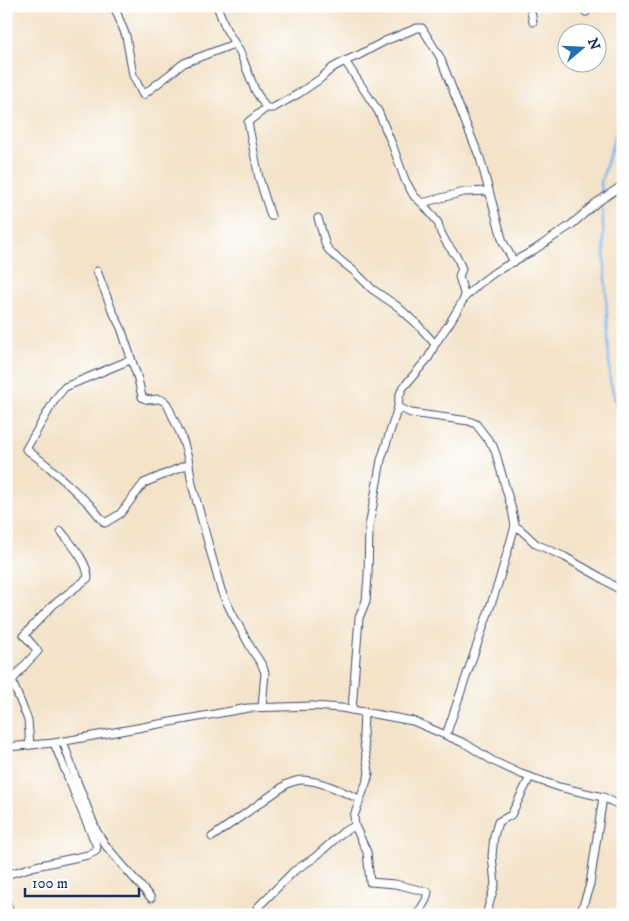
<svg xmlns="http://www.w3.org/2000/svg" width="629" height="921" font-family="'IM FELL DW Pica',serif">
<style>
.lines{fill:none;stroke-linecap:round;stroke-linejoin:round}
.stream{stroke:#82b6f0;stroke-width:2.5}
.minor-casing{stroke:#3b4a6e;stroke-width:9}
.minor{stroke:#fff;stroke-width:7}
</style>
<rect width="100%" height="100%" fill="#fff"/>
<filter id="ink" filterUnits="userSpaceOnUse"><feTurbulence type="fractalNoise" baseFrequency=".02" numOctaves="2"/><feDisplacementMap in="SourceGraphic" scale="10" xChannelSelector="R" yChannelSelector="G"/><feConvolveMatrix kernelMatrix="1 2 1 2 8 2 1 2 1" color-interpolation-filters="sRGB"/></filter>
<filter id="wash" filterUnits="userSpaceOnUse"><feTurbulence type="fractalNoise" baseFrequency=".0096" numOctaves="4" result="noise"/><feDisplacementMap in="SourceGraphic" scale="20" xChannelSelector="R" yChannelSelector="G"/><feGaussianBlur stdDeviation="1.12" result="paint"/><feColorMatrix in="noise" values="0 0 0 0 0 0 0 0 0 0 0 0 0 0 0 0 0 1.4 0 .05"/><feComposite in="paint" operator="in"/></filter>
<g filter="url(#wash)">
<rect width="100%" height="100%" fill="#f3e3c9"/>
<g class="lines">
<!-- stream -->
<g class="stream">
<polyline points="602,196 601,182 623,110"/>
<polyline points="602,202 610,381 623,428"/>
</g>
</g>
</g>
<g filter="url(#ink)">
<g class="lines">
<!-- minor casing -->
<g class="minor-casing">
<g id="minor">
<polyline points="114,6 126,36 133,75 143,95 184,63 234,44"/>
<polyline points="217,6 226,29 240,52 255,90 266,108 273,108 298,94 320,79 332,68 345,61 359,55 385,41 417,28 422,28 440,57 466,124 480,158 503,242 514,262"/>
<polyline points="530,6 533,22"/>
<polyline points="586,12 586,6"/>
<polyline points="345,61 378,111 392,144 405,180 414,196 422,203 464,192 489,191"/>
<polyline points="266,108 248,122 259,178 271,216"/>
<polyline points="422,203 432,215 438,223 441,233 447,244 457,257 462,269 459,276 465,297"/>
<polyline points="318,218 326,246 331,253 355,272 372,289 397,306 417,324 435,344"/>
<path d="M 97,271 L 112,310 L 121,328 L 138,379 L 142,397 C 152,405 157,393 167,404 L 181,435 L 184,444 L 188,458 L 192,484 L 221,590 C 229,609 240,628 250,646 C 254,655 263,663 265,673 L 262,707"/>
<polyline points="130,360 65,387 56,398 26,449 48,466 89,504 105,523 120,514 144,483 189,464"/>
<polyline points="398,407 411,413 469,421 476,424 493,446 496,454 512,510 515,526 498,584 446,735"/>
<polyline points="515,526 521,530 536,544 565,557 600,577 623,592"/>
<polyline points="352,710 359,618 366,601 368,576 369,527 381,460 398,407 399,397 402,389 429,357 435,344 449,324 465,297 479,284 495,272 534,250 571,225 596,203 623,185"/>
<polyline points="364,712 363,738 369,772 368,778 354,816 355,826 367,852 370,882 395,884 428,892 426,900 417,915"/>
<polyline points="63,741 76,779 97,832 106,846 151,898"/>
<path d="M 30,745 L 28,720 L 12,681 L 24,666 L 38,651 L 24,635 L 53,605 L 88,578 C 88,562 70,543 61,531"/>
<polyline points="6,747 54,743 248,708 313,706 341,708 413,721 466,744 493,761 521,774 559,787 603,797 623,807"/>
<path d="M 212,837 L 287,784 C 292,782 297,780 302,780 C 319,780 344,792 359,799"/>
<polyline points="6,875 36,866 88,855 96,851 97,847 95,842 83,814 54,743"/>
<polyline points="6,901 11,915"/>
<polyline points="257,908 294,871 314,858 343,832 355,826"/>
<polyline points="486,915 495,884 492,856 494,836 498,822 511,815 530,777"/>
<polyline points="580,915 590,884 603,797"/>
</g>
</g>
<!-- minor -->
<use href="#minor" class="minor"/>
</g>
</g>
<!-- margin -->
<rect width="629" height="921" fill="none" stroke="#fff" stroke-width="25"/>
<!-- north arrow -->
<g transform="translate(582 48) rotate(71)"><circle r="24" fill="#ffffff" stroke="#a4acbf"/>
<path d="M0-4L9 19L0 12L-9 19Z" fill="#1f6fb2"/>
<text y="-8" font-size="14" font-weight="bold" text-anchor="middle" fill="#1b2f5e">N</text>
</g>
<!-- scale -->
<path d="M25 888v8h114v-8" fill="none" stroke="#1b2f5e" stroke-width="2.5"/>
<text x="32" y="888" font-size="15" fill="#1b2f5e" stroke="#ffffff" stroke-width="4" paint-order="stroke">100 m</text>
</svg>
